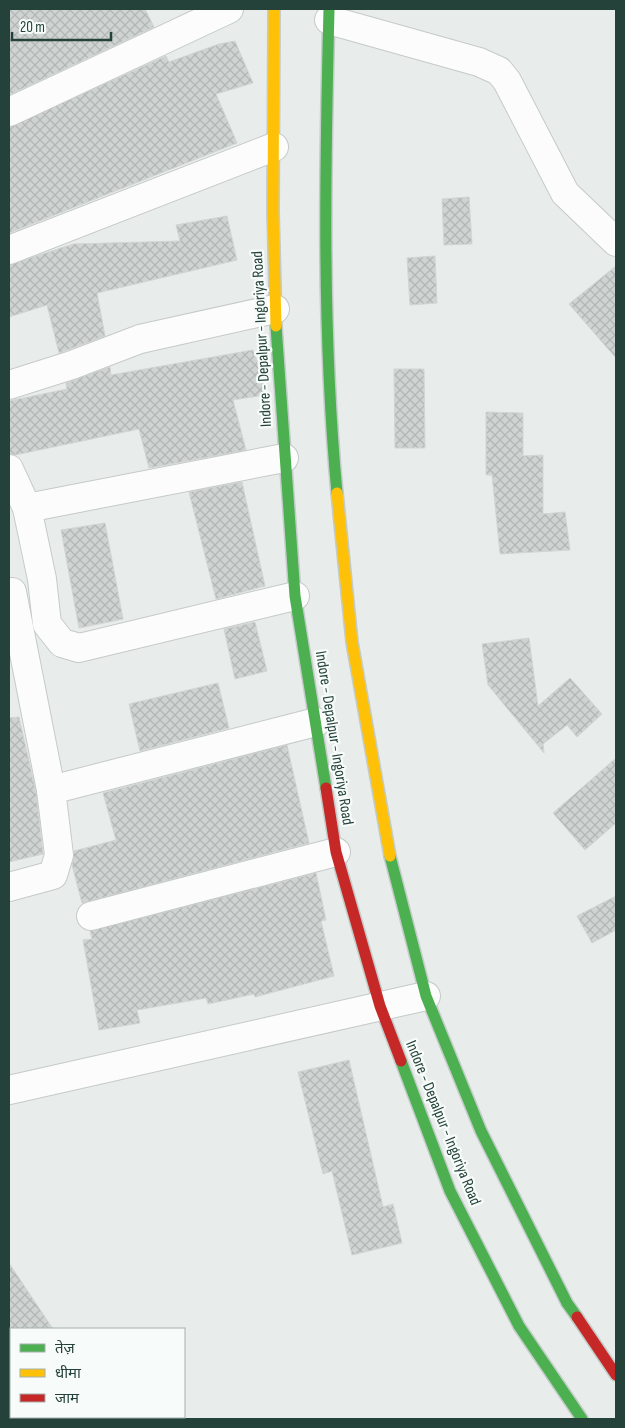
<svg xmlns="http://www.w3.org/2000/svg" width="625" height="1428" font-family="'Sofia Sans Condensed','Noto Sans Devanagari',sans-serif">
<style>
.building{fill:url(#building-cross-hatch);stroke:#d1d6d4}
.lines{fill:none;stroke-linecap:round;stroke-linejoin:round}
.street-casing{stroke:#c5cac8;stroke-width:30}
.fast-casing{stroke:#c3ccc9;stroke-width:14}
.slow-casing{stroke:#c3ccc9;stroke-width:14}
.jam-casing{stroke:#c3ccc9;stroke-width:14}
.street{stroke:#fcfcfc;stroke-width:28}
.fast{stroke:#4caf50;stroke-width:11}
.slow{stroke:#ffc107;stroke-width:11}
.jam{stroke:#c62828;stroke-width:11}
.labels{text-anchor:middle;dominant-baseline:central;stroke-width:4.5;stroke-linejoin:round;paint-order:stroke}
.street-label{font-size:16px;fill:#24423a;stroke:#f7fbf9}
</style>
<defs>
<pattern id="building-cross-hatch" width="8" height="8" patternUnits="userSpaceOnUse" patternTransform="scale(1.25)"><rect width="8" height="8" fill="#cfd4d2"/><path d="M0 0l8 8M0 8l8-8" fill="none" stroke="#b2b7b5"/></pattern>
</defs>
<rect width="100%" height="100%" fill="#e8edeb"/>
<!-- building -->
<g class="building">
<polygon points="9,9 145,9 154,27 9,95"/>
<polygon points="235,41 253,83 216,94 237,143 9,233 9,127 166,56 169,62 219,44"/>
<polygon points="469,197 472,244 444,245 442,199"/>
<polygon points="227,216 237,260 97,293 105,336 59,353 47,305 9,317 9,265 73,244 180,241 176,225"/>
<polygon points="435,256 437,303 410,305 407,258"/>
<polygon points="616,266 616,358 569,304"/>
<polygon points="253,350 264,380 265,395 233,400 246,450 149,468 139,429 15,455 9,454 9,401 67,389 66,383 110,367 111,375"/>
<polygon points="394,369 424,369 425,448 395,448"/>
<polygon points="486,412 523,413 523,456 543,455 543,514 565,512 570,550 500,554 492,475 486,475"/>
<polygon points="242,482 265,586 216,599 189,492"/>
<polygon points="105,523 123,619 79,628 61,530"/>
<polygon points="255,622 267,671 235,679 224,629"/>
<polygon points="529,638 538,706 570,678 602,714 577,737 567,725 543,744 544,753 488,685 482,644"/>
<polygon points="218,683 229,728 140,751 129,704"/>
<polygon points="19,717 36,792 43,854 9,862 9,718"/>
<polygon points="287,745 309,843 82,903 72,865 74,851 116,840 103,793"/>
<polygon points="616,758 616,823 585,850 553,813"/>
<polygon points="316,873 326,920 321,921 334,976 255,997 254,994 208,1004 206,998 137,1010 140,1023 99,1030 83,940 92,939 90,931"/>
<polygon points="616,896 616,930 592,943 577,916"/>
<polygon points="349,1060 383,1207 393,1204 402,1243 352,1255 332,1171 323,1174 298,1072"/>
<polygon points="9,1263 53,1329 9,1329"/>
</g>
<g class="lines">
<!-- street casing -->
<g class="street-casing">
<g id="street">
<polyline points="329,20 479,62 499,71 507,81 565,193 616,242"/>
<polyline points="9,112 229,9"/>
<polyline points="9,250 274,147"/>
<polyline points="9,385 72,365 140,339 275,309"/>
<polyline points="9,469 27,508 42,579 47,624 62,643 79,648 295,596"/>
<polyline points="27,508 284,458"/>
<polyline points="51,790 316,722"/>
<polyline points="9,887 53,875 59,855 51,790 12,592"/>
<polyline points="91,916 336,852"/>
<polyline points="9,1090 426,996"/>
</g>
</g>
<!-- fast casing -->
<g class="fast-casing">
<g id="fast">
<path d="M 329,9 C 325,170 322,332 337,493"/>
<polyline points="276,326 295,596 326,788"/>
<polyline points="390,856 426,996 481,1131 567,1303 577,1317"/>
<polyline points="401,1061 450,1191 519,1326 582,1419"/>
</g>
</g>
<!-- slow casing -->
<g class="slow-casing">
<g id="slow">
<polyline points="274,9 273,211 276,326"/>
<polyline points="337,493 352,642 390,856"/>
</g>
</g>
<!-- jam casing -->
<g class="jam-casing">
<g id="jam">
<polyline points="326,788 336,852 380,1006 401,1061"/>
<polyline points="577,1317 616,1375"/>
</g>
</g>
<!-- street -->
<use href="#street" class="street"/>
<!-- fast -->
<use href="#fast" class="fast"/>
<!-- slow -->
<use href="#slow" class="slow"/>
<!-- jam -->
<use href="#jam" class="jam"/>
</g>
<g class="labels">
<!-- street labels -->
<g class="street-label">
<text transform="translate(262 339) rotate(-93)">Indore - Depalpur - Ingoriya Road</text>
<text transform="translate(334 738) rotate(81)">Indore - Depalpur - Ingoriya Road</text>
<text transform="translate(443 1123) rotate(68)">Indore - Depalpur - Ingoriya Road</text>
</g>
</g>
<!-- border -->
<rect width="625" height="1428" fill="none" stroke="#24423a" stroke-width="20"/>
<!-- legend -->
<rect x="10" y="1328" width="175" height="90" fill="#f7fbf9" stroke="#a3b1ad"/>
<rect x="20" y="1344" width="25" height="8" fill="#4caf50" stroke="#a3b1ad"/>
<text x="55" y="1353" font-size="15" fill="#24423a">तेज़</text>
<rect x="20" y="1369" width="25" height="8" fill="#ffc107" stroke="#a3b1ad"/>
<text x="55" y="1378" font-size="15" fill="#24423a">धीमा</text>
<rect x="20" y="1394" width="25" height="8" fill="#c62828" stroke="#a3b1ad"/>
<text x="55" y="1403" font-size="15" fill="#24423a">जाम</text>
<!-- scale -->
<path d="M12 32v8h99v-8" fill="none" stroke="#24423a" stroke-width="2.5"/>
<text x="20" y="32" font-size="15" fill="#24423a" stroke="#f7fbf9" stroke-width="4" paint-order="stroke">20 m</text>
</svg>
